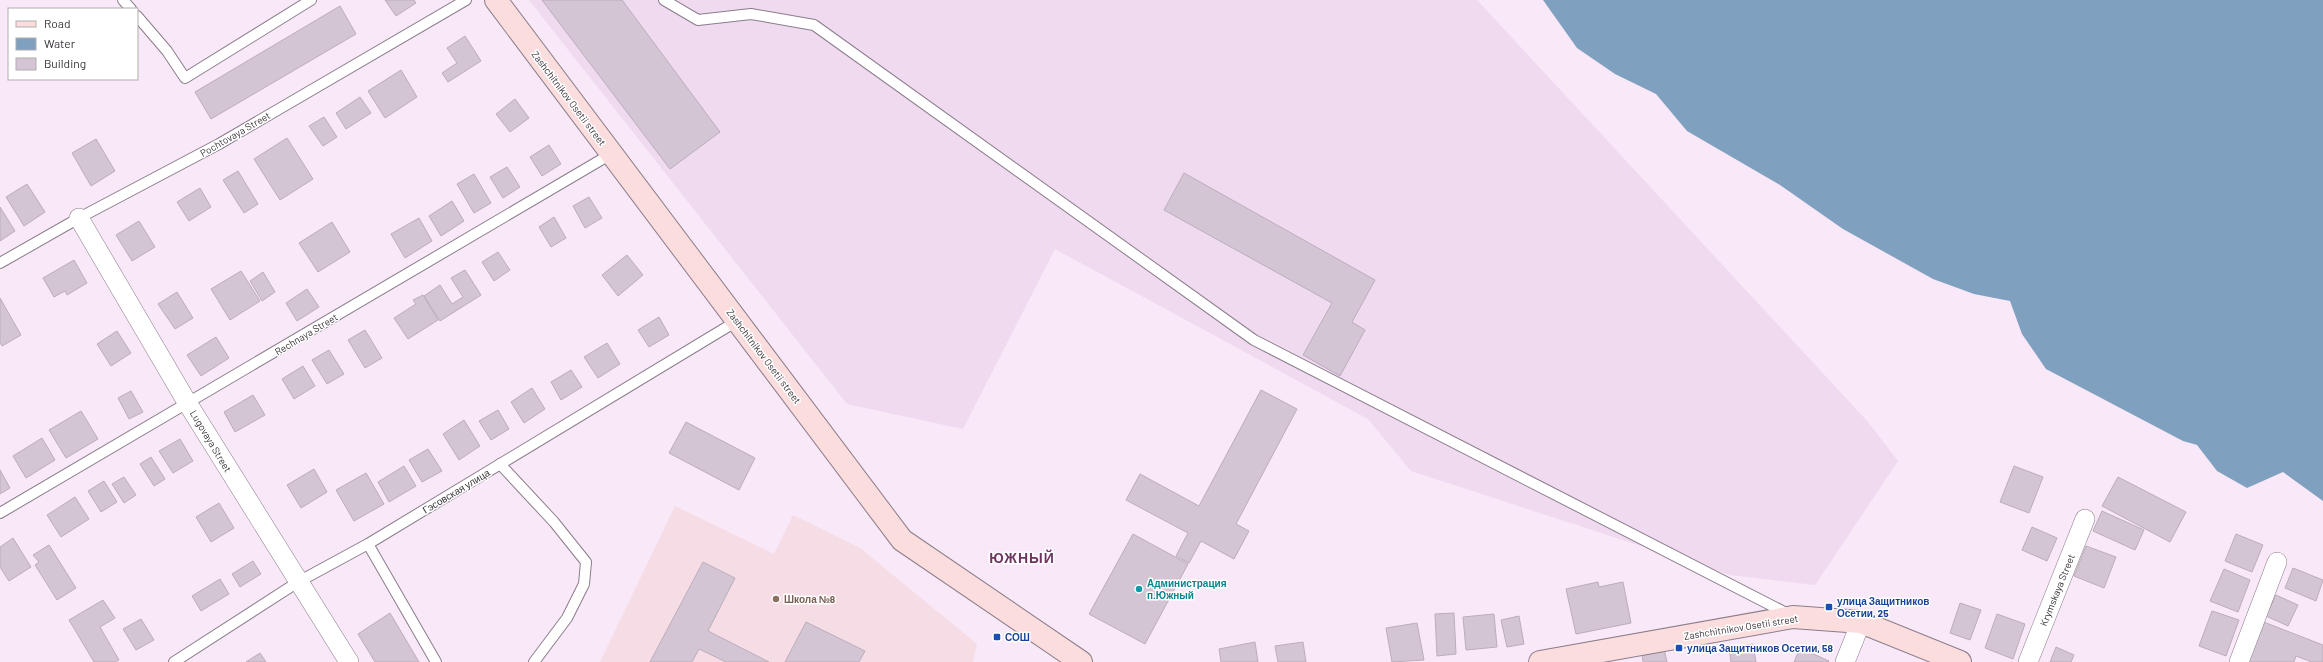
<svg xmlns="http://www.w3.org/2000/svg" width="2323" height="662" font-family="Barlow,sans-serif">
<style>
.built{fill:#efdaef}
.education{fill:#f5dce5}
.water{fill:#7fa0bf}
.building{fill:#d4c5d4;stroke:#bcadbb}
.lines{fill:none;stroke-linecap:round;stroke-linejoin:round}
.lane-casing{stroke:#8b7d8b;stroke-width:12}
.street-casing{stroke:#8b7d8b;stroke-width:20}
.secondary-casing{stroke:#8b7d8b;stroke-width:24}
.lane{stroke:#fff;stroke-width:10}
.street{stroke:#fff;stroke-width:19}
.secondary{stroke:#fbdddd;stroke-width:22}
.culture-dot{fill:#0f9aa8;stroke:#fff;stroke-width:1.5}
.education-dot{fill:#8d6e63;stroke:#fff;stroke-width:1.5}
.transit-dot{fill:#1a4fb4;stroke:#fff;stroke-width:1.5}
.labels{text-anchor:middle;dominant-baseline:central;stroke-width:3;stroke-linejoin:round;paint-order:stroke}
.street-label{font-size:10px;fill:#383238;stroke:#fff}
.culture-label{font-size:10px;font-weight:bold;fill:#0d838f;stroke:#fff;text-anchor:start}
.education-label{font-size:10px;font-weight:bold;fill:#785e54;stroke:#fff;text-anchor:start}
.transit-label{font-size:10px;font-weight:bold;fill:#164399;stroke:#fff;text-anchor:start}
.district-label{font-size:14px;font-weight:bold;letter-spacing:1px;fill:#6e3561;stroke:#fff}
</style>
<rect width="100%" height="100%" fill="#f8e8f8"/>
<!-- built -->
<polygon class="built" points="529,0 1477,0 1868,422 1898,461 1815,585 1730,575 1411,471 1368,419 1055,249 963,429 847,404"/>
<!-- education -->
<polygon class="education" points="675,506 774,554 793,515 860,548 977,644 973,662 600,662"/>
<!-- water -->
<polygon class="water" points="1543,0 2323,0 2323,501 2283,472 2247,488 2217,471 2197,445 2183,441 2046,369 2022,334 2010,301 1974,294 1933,279 1843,229 1780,185 1687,131 1656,94 1615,74 1577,48"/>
<!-- building -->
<g class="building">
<polygon points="385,0 414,0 416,3 396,16"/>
<polygon points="542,0 622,0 720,132 670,169"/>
<polygon points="340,6 356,34 211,119 195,92"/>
<polygon points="465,36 481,61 448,82 442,73 457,63 447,48"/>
<polygon points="401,70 417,97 385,118 368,91"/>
<polygon points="360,97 371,113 346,129 336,113"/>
<polygon points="515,99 529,118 510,132 496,114"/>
<polygon points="324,117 337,137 323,146 309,126"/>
<polygon points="287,138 313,179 280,200 254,159"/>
<polygon points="96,139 115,171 91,186 72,153"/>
<polygon points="549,145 561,164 542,176 530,157"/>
<polygon points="507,167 520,187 503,198 490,177"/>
<polygon points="238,171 258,204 244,213 223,180"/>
<polygon points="1184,173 1375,280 1352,322 1365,330 1340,376 1303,355 1332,303 1164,210"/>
<polygon points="474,174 491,203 474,213 457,184"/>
<polygon points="27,184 45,212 24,226 6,197"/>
<polygon points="200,188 211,207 189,221 177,202"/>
<polygon points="589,197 602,218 585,228 573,206"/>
<polygon points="452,201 464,221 441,236 429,216"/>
<polygon points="0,207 15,231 0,241"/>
<polygon points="554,217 566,238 551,247 539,227"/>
<polygon points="419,218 432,241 405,258 391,234"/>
<polygon points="139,221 155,247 132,261 116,235"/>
<polygon points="332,222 350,252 318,272 299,243"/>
<polygon points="498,252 510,270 494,281 482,262"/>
<polygon points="627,255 643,275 618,296 602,275"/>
<polygon points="74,260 87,283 67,295 65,291 54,297 43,278"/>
<polygon points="465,270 481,295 440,321 424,296 440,285 452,304 463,297 451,278"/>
<polygon points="241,271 260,301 230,320 211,289"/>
<polygon points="263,272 275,292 262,301 250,281"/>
<polygon points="307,289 319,307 297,321 286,303"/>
<polygon points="177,292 193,318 175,329 158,304"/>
<polygon points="423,295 438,320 408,339 394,318 416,304 413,300"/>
<polygon points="0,298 21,335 2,346 0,342"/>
<polygon points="659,317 669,335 649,347 638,330"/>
<polygon points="365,330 382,358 365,368 348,340"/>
<polygon points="117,331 131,353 111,366 97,344"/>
<polygon points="216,337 229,358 201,376 187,355"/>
<polygon points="607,343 620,364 598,378 584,357"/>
<polygon points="329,350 344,374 327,384 312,360"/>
<polygon points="303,366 315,386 294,399 282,379"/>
<polygon points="571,370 582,387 561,400 551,382"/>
<polygon points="532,388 545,409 524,423 511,402"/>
<polygon points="1261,390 1297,409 1236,524 1249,531 1234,559 1201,541 1189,563 1176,556 1188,533 1126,500 1140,474 1199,506"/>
<polygon points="131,391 143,412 129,419 118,398"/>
<polygon points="253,395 265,415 235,432 224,412"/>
<polygon points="498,410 509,429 491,440 479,421"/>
<polygon points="81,411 98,439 66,458 49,430"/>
<polygon points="464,420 480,446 459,460 443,434"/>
<polygon points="686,422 755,458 739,490 669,453"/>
<polygon points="42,438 55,460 26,478 13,456"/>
<polygon points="180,439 193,461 173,473 159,451"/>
<polygon points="428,449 442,471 422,482 409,460"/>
<polygon points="151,457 165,479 154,486 140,464"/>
<polygon points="404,466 416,486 389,502 378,482"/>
<polygon points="2014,466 2043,477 2029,513 2000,502"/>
<polygon points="314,469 327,492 301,508 287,485"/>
<polygon points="0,470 10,488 0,494"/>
<polygon points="366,473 384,504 354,521 336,490"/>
<polygon points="124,477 136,495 124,503 112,484"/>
<polygon points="2118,477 2186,512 2170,542 2102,506"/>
<polygon points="104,481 117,502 101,512 88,491"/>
<polygon points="75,497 89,519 61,537 47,515"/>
<polygon points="219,503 234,528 211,542 196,517"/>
<polygon points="2102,511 2144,530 2135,550 2093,531"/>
<polygon points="2032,527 2057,538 2047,561 2022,550"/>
<polygon points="1133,534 1188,564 1145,644 1089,614"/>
<polygon points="2236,534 2263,545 2252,572 2225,561"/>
<polygon points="13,538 31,567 9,581 0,567 0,547"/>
<polygon points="49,545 76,588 57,600 35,565 39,562 33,555"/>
<polygon points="2086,546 2116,557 2104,588 2074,576"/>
<polygon points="253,561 261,574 240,587 232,574"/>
<polygon points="703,562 735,578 708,631 769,662 726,662 699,649 692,662 650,662"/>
<polygon points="2293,568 2323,580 2316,601 2285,588"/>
<polygon points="2224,569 2250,580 2238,612 2210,601"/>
<polygon points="220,579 229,594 201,611 192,596"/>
<polygon points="1598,582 1599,587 1623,582 1631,623 1576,634 1566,589"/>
<polygon points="2276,595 2298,605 2288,626 2266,616"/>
<polygon points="103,600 115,618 100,627 119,660 115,662 94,662 69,620"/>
<polygon points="1960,603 1981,610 1970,640 1950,633"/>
<polygon points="2212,611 2239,620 2226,656 2199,646"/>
<polygon points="390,613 419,662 375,662 358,634"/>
<polygon points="1454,613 1456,654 1437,656 1435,614"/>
<polygon points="1494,614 1497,647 1466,650 1463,617"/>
<polygon points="1997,614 2025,624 2013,659 1985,648"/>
<polygon points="1519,616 1524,644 1507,647 1501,620"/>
<polygon points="141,619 154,640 136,650 123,629"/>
<polygon points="2261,621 2323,645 2323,662 2312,662 2296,656 2294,662 2246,662"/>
<polygon points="806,622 865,651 859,662 785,662"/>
<polygon points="1417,623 1424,660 1392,662 1386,628"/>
<polygon points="1255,642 1258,662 1221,662 1219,649"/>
<polygon points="1303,642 1306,662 1278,662 1275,646"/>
<polygon points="1753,644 1756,662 1731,662 1729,648"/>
<polygon points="2056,647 2074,655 2071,662 2050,662"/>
<polygon points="1800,648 1829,661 1828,662 1794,662"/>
<polygon points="1664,649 1667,662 1643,662 1642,654"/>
<polygon points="260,653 266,662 246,662"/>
</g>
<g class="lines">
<!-- lane casing -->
<g class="lane-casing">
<g id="lane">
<polyline points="123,0 131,9"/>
<polyline points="664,0 698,20 751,14 814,25 1254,340 1790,615"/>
<polyline points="137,16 167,51 185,78 311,0"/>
<polyline points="0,263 79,218 219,144 466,0"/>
<polyline points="500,464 554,522 586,562 584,584 567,618 534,662"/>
<polyline points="0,513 611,154"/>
<polyline points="368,544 436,662"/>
<polyline points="174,662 298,582 368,544 737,321"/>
</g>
</g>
<!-- street casing -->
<g class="street-casing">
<g id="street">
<polyline points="79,218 188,404 349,662"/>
<polyline points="1845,662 1861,622"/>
<polyline points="2028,662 2085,519"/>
<polyline points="2239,662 2277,562"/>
</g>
</g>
<!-- secondary casing -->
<g class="secondary-casing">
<g id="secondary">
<polyline points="496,0 902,540 1081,662"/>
<polyline points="1540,662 1793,617 1861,622 1960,662"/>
</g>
</g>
<!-- lane -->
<use href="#lane" class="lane"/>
<!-- street -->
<use href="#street" class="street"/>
<!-- secondary -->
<use href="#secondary" class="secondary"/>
</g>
<!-- markers -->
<circle class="culture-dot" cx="1139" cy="589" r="4"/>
<circle class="education-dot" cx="776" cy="599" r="4"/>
<g class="transit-dot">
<rect x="1825" y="603" width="8" height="8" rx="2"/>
<rect x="993" y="633" width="8" height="8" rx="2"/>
<rect x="1675" y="644" width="8" height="8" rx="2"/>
</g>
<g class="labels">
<!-- street labels -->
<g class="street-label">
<text transform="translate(569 98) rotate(53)">Zashchitnikov Osetii street</text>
<text transform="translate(235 134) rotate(-30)">Pochtovaya Street</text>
<text transform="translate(306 334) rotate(-31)">Rechnaya Street</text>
<text transform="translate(764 356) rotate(53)">Zashchitnikov Osetii street</text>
<text transform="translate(211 441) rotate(59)">Lugovaya Street</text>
<text transform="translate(456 491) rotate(-31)">Гэсовская улица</text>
<text transform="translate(2057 590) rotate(-68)">Krymskaya Street</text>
<text transform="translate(1741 627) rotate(-9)">Zashchitnikov Osetii street</text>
</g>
<!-- culture labels -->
<g class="culture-label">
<text x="1147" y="583">Администрация<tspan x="1147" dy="12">п.Южный</tspan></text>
</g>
<!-- education labels -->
<g class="education-label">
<text x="784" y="599">Школа №8</text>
</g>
<!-- transit labels -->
<g class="transit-label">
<text x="1837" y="601">улица Защитников<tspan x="1837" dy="12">Осетии, 25</tspan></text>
<text x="1005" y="637">СОШ</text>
<text x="1687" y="648">улица Защитников Осетии, 58</text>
</g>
<!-- district labels -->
<g class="district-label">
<text x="1022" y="557">ЮЖНЫЙ</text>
</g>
</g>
<!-- legend -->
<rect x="8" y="8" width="130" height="72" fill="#ffffff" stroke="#afadaf"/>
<rect x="16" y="21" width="20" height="6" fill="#fbdddd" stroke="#afadaf"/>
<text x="44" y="28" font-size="12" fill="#383238">Road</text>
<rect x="16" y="38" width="20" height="12" fill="#7fa0bf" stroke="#afadaf"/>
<text x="44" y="48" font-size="12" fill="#383238">Water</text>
<rect x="16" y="58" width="20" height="12" fill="#d4c5d4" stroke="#afadaf"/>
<text x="44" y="68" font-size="12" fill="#383238">Building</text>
</svg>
